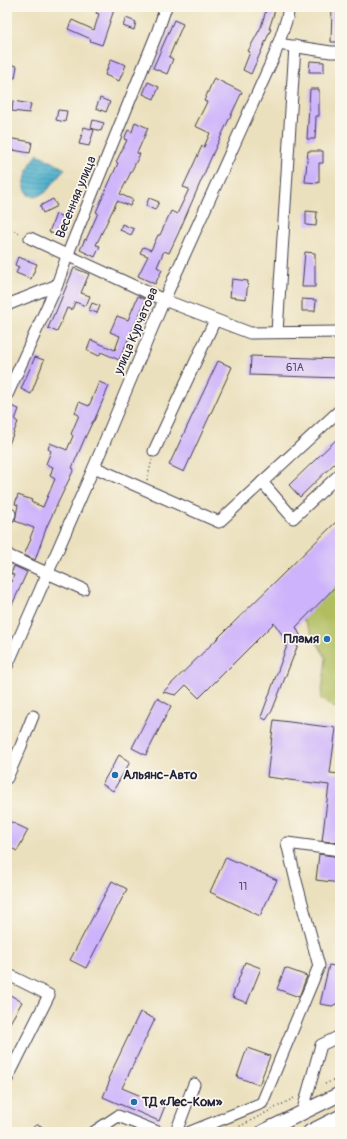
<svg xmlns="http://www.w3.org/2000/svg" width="347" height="1139" font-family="Pangolin,sans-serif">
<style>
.grass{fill:#b1be60;stroke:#6a704e}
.water{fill:url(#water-rules);stroke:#376883}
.building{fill:#cdb3fb}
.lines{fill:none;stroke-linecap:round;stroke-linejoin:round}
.minor-casing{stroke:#403e4e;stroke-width:13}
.major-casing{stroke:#403e4e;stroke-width:16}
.path{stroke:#403e4e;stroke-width:1.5;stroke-dasharray:1 3;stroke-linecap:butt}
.minor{stroke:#fff;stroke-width:11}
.major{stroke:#fff;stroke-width:14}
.poi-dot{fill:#1f6fb2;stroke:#fbf7ec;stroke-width:1.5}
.labels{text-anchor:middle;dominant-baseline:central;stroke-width:3.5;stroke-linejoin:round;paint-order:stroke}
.number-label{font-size:11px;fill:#4d466b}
.street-label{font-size:13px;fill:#22223b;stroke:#fbf7ec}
.poi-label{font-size:13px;font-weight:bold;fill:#22223b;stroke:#fbf7ec;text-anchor:start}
</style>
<defs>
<pattern id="water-rules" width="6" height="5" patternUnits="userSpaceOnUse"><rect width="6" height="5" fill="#4cafcb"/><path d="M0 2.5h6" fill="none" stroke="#3f8ea6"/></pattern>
</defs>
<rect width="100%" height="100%" fill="#fbf7ec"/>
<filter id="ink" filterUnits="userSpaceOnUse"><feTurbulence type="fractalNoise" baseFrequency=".025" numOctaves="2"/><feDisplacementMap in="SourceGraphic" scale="8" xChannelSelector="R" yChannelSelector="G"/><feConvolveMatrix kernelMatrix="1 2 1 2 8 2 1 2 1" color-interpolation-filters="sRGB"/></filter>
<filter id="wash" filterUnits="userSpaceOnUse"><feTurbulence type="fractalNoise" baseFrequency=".012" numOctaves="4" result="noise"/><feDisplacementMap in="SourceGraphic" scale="16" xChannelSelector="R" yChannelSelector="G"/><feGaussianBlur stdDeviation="0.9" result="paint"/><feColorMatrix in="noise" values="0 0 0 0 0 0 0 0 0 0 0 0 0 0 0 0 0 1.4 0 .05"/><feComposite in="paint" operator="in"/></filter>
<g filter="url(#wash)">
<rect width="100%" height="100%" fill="#ebe0bd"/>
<!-- grass -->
<polygon class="grass" points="340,582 340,711 321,699 326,658 303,619"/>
<!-- water -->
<polygon class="water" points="38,154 65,169 45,193 35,197 28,195 24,186 26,176 31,163"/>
<g id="blocks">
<!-- building -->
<g class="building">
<polygon points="98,7 115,7 102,45 90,41 91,39 68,29 72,20 94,30 99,14 96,13"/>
<polygon points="267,7 276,7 269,29 271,29 251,74 243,70 250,52 248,51 261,27"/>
<polygon points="332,7 340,7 340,42 331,42"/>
<polygon points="126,18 136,22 134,30 123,26"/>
<polygon points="174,20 183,24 169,57 173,59 167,74 153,68"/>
<polygon points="111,59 126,65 119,81 105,75"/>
<polygon points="310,61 324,62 324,72 309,72"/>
<polygon points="7,64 17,66 15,78 7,77"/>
<polygon points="214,78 242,92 214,151 178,234 169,253 164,251 157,267 162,270 155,284 138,276 148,256 140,253 143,247 151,250 158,235 160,235 171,211 177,214 189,189 183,187 202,146 204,147 210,133 195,126 207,102 204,101"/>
<polygon points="148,82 159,87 154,99 143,94"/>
<polygon points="310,89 319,89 319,116 316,116 315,139 307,139"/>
<polygon points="100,98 110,102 106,112 96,108"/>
<polygon points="13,101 31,104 29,113 12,111"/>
<polygon points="58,110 67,111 65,122 56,120"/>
<polygon points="93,120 104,123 101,131 91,128"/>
<polygon points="135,122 148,128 137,153 140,154 120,194 133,200 130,206 117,201 96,245 100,246 95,257 80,250 85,239 86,240 98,213 96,212 118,163 116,162 127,140 124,139 128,130 132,132"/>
<polygon points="84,127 94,130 89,146 79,144"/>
<polygon points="7,138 32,142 30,153 7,149"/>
<polygon points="308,151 323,151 323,163 319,163 319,183 305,182"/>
<polygon points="149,198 159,202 155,210 146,206"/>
<polygon points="53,199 57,206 43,213 40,206"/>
<polygon points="306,211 317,212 316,226 306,225"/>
<polygon points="56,214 68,219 61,237 49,232"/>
<polygon points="122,224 134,229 131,235 120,230"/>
<polygon points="305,252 315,253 315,287 302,287"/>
<polygon points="18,257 37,264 31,279 16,273 19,267 15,265"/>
<polygon points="74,268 89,274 81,293 90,296 86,306 75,302 72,310 67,308 57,332 48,328 54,314 55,314"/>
<polygon points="232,279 248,281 246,299 230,297"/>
<polygon points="138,296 146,300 119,360 101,352 99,356 87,350 91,340 115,350 120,336 110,332 117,316 128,320"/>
<polygon points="302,299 316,300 315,311 302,311"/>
<polygon points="92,303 100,306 97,313 89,310"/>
<polygon points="251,356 340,359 340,378 250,375"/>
<polygon points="35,357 44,360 31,394 21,389"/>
<polygon points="218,361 232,367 184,472 169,465"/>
<polygon points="99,382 109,386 94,421 93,421 84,440 72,468 74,469 47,526 35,560 33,559 24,555 31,539 30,538 34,528 15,521 18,505 15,504 18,495 32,500 31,502 43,507 55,479 50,476 53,467 46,464 51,451 48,449 50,443 67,450 73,436 71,434 79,415 75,413 79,402 89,406"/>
<polygon points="11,406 19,409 15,420 18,422 7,449 7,420"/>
<polygon points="340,436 340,458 300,497 289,485"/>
<polygon points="340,518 340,582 296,627 301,637 272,711 266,720 261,717 288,643 274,623 199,698 186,685 176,695 163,692"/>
<polygon points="14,566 27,572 12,605 7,603 7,591 14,575 11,574"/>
<polygon points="157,698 171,706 146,755 132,748"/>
<polygon points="274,720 336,728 330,773 340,774 340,843 322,841 329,785 267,777"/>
<polygon points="119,755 130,762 113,791 102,784"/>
<polygon points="7,820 28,830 17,851 7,846"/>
<polygon points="319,854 340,857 340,883 316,880"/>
<polygon points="226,857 277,880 260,916 210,892"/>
<polygon points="112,881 127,889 86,968 70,960"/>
<polygon points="245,962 261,968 247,1003 232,997"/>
<polygon points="329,965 340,967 340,1002 332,1006 320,1004"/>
<polygon points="285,968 307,976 299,997 277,989"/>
<polygon points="7,993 22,1002 7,1028"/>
<polygon points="140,1012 155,1019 122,1088 165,1106 159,1121 103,1097 110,1080 108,1079"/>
<polygon points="247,1048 270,1056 259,1085 237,1077"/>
</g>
</g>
</g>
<g filter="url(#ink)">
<use href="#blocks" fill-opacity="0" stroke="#403e4e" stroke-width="1"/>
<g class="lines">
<!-- minor casing -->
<g class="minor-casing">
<g id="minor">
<polyline points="278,44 331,52 340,52"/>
<polyline points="30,238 164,300 250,333 340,332"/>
<polyline points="7,305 57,285"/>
<polyline points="277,332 295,46"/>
<polyline points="7,395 57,285 67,256 157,33 166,7"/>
<polyline points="154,451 215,320"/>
<polyline points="94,467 219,522 340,410"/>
<polyline points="262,482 293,518 340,474"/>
<polyline points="7,520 10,514"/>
<polyline points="7,553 9,556 83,589"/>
<polyline points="7,666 94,467 164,300 275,54 287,18 289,7"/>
<polyline points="7,778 21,746 33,716"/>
<polyline points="7,974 49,995 7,1079"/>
<polyline points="302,1113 321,1045 340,1036"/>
<polyline points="37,1132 38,1131"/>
<polyline points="94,1132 118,1116 158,1132"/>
<polyline points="176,1132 194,1084"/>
<polyline points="190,1132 262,1103 319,966 296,881 287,843 340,850"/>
</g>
</g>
<!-- major casing -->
<g class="major-casing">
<g id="major">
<polyline points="263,1132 340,1094"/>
<polyline points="310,1132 340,1117"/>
</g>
</g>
<!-- path -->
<g class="path">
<polyline points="7,227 21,234"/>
<polyline points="147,480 152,460"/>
<polyline points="325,1084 340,1077"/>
<polyline points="229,1132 296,1097"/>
</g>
<!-- minor -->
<use href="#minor" class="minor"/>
<!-- major -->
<use href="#major" class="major"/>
</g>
</g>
<!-- markers -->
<g class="poi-dot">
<circle cx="327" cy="639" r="4"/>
<circle cx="115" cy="775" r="4"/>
<circle cx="134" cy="1102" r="4"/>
</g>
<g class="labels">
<!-- number labels -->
<g class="number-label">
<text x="295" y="367">61А</text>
<text x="243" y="886">11</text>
</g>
<!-- street labels -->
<g class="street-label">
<text transform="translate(76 197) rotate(-68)">Весенняя улица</text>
<text transform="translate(136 331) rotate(-67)">улица Курчатова</text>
</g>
<!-- poi labels -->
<g class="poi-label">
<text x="319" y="639" text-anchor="end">Пламя</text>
<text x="123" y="775">Альянс-Авто</text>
<text x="142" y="1102">ТД «Лес-Ком»</text>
</g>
</g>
<!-- margin -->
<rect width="347" height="1139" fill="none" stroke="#fbf7ec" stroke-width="24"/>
</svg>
